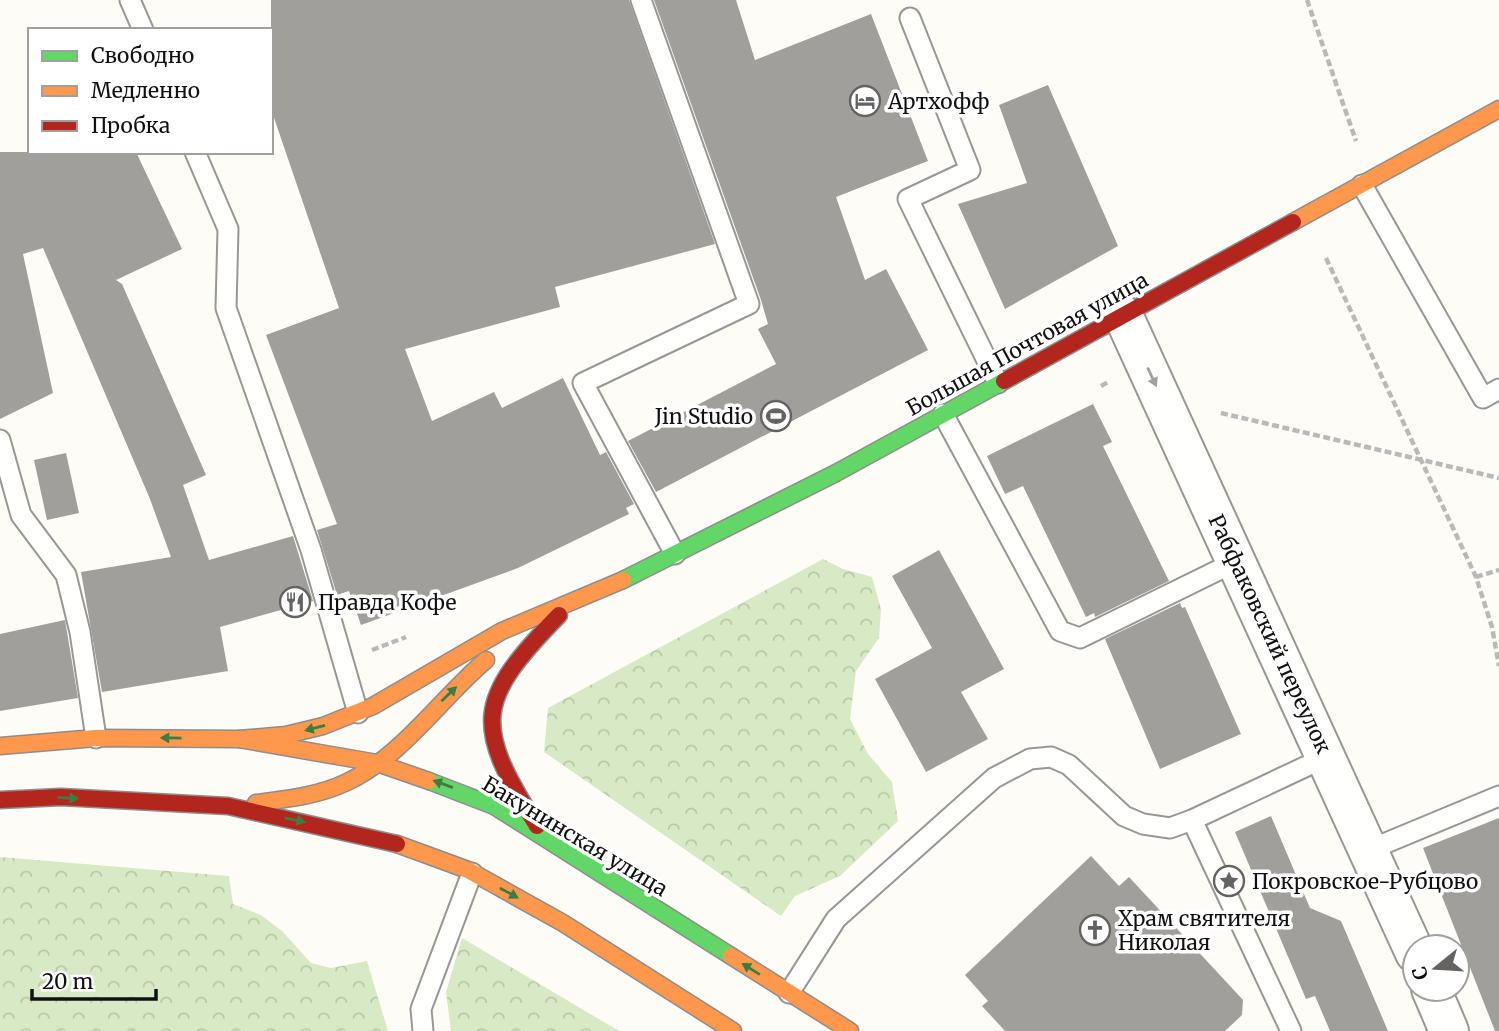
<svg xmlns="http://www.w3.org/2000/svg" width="1499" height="1031" font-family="Merriweather,serif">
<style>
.forest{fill:url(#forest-crowns)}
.building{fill:#a19f9c}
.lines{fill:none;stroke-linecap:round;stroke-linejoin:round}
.lane-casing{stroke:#979795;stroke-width:23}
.street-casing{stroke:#979795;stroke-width:42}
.fast-casing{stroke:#8e8d8b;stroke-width:19}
.slow-casing{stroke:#8e8d8b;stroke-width:19}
.jam-casing{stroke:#8e8d8b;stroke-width:19}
.path{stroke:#b9b9b8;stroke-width:4.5;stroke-dasharray:7 3.5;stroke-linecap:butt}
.lane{stroke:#fffffe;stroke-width:19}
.street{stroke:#fffffe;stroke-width:38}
.fast{stroke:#63d668;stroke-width:16}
.slow{stroke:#ff974d;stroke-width:16}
.jam{stroke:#b3261e;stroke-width:16}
.oneway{fill:#a0a09f}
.oneway2{fill:#3e7d41}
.labels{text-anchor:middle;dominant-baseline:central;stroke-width:7;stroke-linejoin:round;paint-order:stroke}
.poi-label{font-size:21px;fill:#111;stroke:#fff;text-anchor:start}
.street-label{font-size:21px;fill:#111;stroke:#fff}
</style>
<defs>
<pattern id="forest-crowns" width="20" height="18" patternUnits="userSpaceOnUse" patternTransform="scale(1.75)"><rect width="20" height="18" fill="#d8eac5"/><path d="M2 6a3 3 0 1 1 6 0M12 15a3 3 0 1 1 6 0" fill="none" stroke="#b8c8a8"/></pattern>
</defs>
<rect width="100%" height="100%" fill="#fdfcf7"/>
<!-- forest -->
<g class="forest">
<polygon points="823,559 843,569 872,577 881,609 879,638 856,671 850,719 868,754 892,782 898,821 840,876 795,896 781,916 544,752 548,708"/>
<polygon points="0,857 229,876 233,904 261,915 282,931 311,963 331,968 367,961 388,1031 0,1031"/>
<polygon points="462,938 619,1031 451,1031 446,992"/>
</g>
<!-- building -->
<g class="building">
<polygon points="271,0 629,0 715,244 555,287 560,307 405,349 432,421 494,392 502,408 563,378 600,455 606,452 634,504 626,508 629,514 518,568 361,625 349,591 337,595 317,530 337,524 266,335 339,308 271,109"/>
<polygon points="654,0 736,0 755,60 871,14 928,161 836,197 865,280 886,269 928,350 656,492 628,441 776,364 758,329 768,324 761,300"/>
<polygon points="1048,85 1118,246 1005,309 958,204 1027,183 999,105"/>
<polygon points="0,152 136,152 182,249 116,280 122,284 206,475 183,485 209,560 293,536 313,601 220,627 228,671 102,692 81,572 171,557 150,499 43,248 23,254 53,393 0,419"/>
<polygon points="1093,404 1112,442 1103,446 1169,581 1095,617 1094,613 1086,617 1023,486 1005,494 987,456"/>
<polygon points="66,453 79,513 47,520 34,460"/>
<polygon points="939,550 1004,669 961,692 988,739 926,772 875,679 932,648 892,576"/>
<polygon points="1180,603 1182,608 1185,607 1241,734 1160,769 1105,639"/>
<polygon points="65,620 78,698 0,711 0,634"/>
<polygon points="1271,816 1310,908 1341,921 1388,1031 1330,1031 1315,996 1306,999 1235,832"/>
<polygon points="1499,818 1499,1031 1495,1031 1423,848"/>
<polygon points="1091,856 1119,886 1129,877 1243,1000 1242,1015 1225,1031 1005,1031 982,1006 988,1001 965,975"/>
</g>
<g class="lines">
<!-- lane casing -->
<g class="lane-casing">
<g id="lane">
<polyline points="130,0 143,30"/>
<polyline points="641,0 749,304 583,383 675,554"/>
<polyline points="910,18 970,170 908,199 998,383"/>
<polyline points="195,152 228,229 226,308 311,550 358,713"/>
<polyline points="1362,185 1483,398 1499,389"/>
<polyline points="943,414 1060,631 1080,638 1237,561"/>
<polyline points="0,440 21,515 66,575 80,632 96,738"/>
<polyline points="1192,820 1291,1031"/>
<polyline points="1369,850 1499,796"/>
<polyline points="789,993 836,919 994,778 1030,759 1051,757 1069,765 1124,816 1143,824 1170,828 1192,820 1326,757"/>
<polyline points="423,1031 421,1009 472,873"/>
</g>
</g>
<!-- street casing -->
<g class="street-casing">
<g id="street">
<polyline points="1123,315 1415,953"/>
<polyline points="1431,989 1449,1031"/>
</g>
</g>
<!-- fast casing -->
<g class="fast-casing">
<g id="fast">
<polyline points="623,580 836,473 1004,381"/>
<polyline points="429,781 494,806 731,956"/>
</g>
</g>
<!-- slow casing -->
<g class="slow-casing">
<g id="slow">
<polyline points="1293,222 1499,109"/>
<polyline points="239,739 286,735 323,726 373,706 502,631 623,580"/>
<polyline points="0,746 96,738 239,739 377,763 429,781"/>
<path d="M 256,803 C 286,799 317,796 345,783 C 402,757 439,700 486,660"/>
<polyline points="397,844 468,870 563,923 733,1031"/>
<polyline points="731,956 850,1031"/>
</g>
</g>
<!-- jam casing -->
<g class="jam-casing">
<g id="jam">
<polyline points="1004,381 1293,222"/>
<polyline points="0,800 61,797 228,806 397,844"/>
<path d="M 537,826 C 473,724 475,701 559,615"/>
</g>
</g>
<!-- path -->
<g class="path">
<polyline points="1307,0 1356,141"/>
<polyline points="1326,258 1476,577 1492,627 1499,666"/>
<polyline points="1101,386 1110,381"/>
<polyline points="1221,413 1499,478"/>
<polyline points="1476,577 1499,570"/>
<polyline points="372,650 406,637"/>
</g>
<!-- lane -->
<use href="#lane" class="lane"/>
<!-- street -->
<use href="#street" class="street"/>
<!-- fast -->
<use href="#fast" class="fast"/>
<!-- slow -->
<use href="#slow" class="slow"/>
<!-- jam -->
<use href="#jam" class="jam"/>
</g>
<!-- one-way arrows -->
<defs><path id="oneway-solid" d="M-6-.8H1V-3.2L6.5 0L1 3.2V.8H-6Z" transform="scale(1.75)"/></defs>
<use class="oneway" href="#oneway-solid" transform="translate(1152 377) rotate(65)"/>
<g class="oneway2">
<use href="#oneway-solid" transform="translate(449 694) rotate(-44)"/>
<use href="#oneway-solid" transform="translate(315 728) rotate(165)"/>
<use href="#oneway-solid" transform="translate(171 738) rotate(-179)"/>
<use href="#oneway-solid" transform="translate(443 784) rotate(-160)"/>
<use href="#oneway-solid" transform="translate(68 798) rotate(2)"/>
<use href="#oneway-solid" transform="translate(295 820) rotate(11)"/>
<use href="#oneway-solid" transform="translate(509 893) rotate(29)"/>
<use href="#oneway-solid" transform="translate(751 969) rotate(-148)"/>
</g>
<!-- icons -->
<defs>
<g id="hotel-ring" transform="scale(1.575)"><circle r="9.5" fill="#fff" stroke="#646362" stroke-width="1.5"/><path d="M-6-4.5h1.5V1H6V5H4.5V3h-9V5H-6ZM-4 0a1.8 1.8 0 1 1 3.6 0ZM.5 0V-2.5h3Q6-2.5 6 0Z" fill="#646362"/></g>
<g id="stadium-ring" transform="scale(1.575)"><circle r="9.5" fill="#fff" stroke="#646362" stroke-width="1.5"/><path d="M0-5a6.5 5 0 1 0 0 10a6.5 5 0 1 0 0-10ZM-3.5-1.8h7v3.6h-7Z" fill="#646362"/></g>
<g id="restaurant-ring" transform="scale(1.575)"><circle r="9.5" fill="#fff" stroke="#646362" stroke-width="1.5"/><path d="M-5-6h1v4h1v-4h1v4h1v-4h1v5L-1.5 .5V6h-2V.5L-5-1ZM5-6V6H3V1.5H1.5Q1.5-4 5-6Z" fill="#646362"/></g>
<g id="sight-ring" transform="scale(1.575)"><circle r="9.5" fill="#fff" stroke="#646362" stroke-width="1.5"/><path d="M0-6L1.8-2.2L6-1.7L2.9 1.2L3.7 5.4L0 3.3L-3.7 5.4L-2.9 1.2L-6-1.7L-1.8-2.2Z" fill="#646362"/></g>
<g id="church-ring" transform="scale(1.575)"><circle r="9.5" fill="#fff" stroke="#646362" stroke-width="1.5"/><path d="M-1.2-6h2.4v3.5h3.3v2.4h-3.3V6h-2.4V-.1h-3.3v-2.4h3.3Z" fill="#646362"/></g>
</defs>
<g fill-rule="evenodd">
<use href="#hotel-ring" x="865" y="101"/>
<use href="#stadium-ring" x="776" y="416"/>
<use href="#restaurant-ring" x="295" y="602"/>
<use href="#sight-ring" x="1229" y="881"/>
<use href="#church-ring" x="1095" y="930"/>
</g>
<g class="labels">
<!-- poi labels -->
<g class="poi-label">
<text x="888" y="101">Артхофф</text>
<text x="753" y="416" text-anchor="end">Jin Studio</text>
<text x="318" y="602">Правда Кофе</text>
<text x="1252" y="881">Покровское-Рубцово</text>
<text x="1118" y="918">Храм святителя<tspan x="1118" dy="24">Николая</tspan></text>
</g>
<!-- street labels -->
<g class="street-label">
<text transform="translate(1027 344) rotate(-29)">Большая Почтовая улица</text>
<text transform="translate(1270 634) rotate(65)">Рабфаковский переулок</text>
<text transform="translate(575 836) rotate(31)">Бакунинская улица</text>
</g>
</g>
<!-- legend -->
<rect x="28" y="28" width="245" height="126" fill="#ffffff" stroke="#a0a0a0" stroke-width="2"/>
<rect x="42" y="51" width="35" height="10" fill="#63d668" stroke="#a0a0a0" stroke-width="2"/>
<text x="91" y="63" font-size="21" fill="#111111">Свободно</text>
<rect x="42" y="86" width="35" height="10" fill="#ff974d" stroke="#a0a0a0" stroke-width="2"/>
<text x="91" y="98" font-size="21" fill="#111111">Медленно</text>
<rect x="42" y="121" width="35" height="10" fill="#b3261e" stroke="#a0a0a0" stroke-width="2"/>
<text x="91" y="133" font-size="21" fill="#111111">Пробка</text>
<!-- north arrow -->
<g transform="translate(1436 968) rotate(252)"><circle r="33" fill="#ffffff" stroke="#a0a0a0" stroke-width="2"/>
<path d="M0-5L12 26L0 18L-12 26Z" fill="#646362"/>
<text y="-10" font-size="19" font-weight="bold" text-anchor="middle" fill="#111111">С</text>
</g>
<!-- scale -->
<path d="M32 989v10h124v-10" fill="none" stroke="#111111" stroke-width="3.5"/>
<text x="42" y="989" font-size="21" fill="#111111" stroke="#ffffff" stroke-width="5" paint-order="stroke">20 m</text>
</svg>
